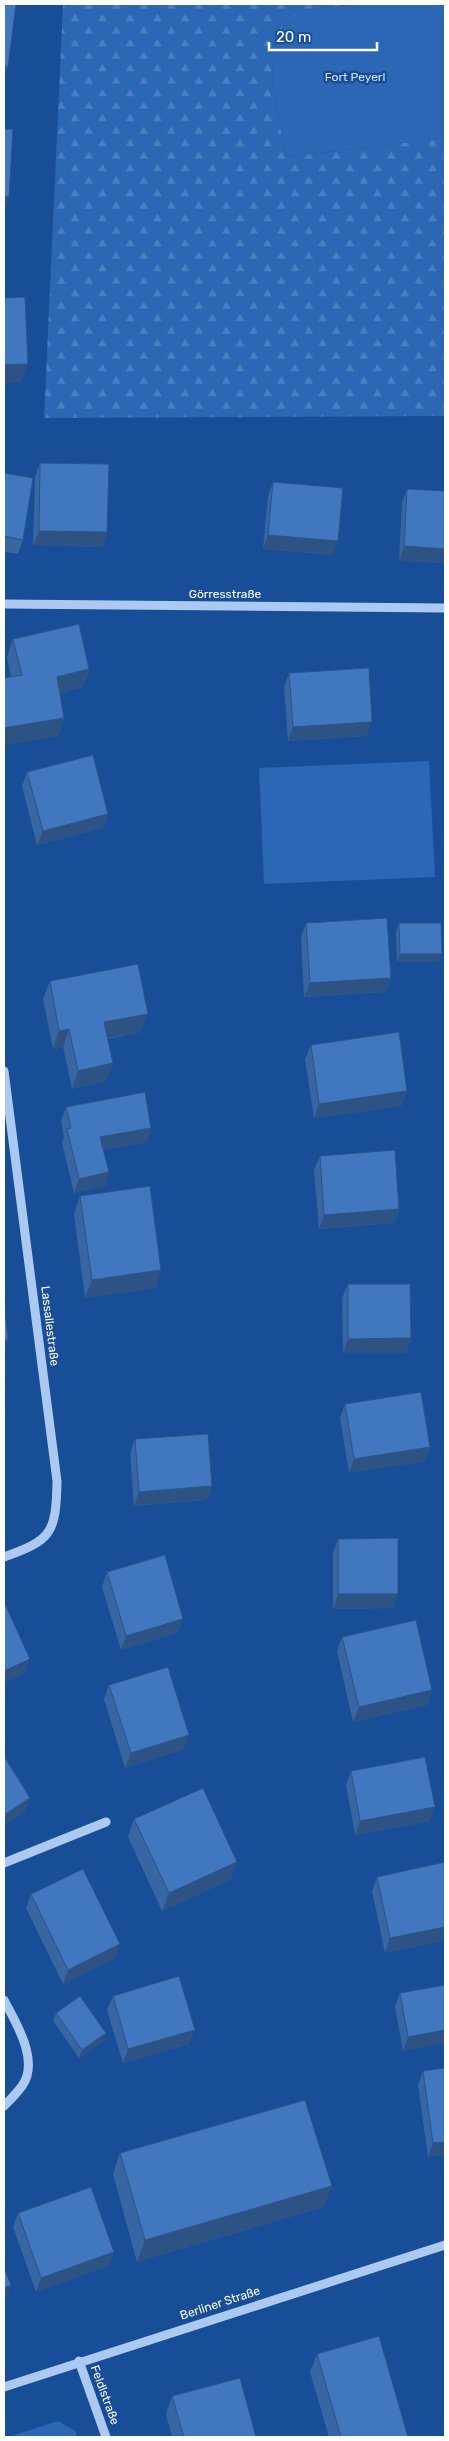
<svg xmlns="http://www.w3.org/2000/svg" width="449" height="2441" font-family="Rubik,sans-serif">
<style>
.green{fill:#2b67b5}
.forest{fill:url(#forest-firs)}
.lines{fill:none;stroke-linecap:round;stroke-linejoin:round}
.minor{stroke:#abc9f1;stroke-width:9}
.wall{fill:#3766a3}
.shaded-wall{fill:#2d5385}
.building{fill:#4077be;stroke:#2d5385}
.labels{text-anchor:middle;dominant-baseline:central;stroke-width:5;stroke-linejoin:round;paint-order:stroke}
.park-label{font-size:12px;fill:#d2e4fc;stroke:#184d97}
.street-label{font-size:12px;fill:#fff;stroke:#184d97}
</style>
<defs>
<pattern id="forest-firs" width="22" height="20" patternUnits="userSpaceOnUse" patternTransform="scale(1.25)"><rect width="22" height="20" fill="#2b67b5"/><path d="M5 1l3.5 6h-7zM16 11l3.5 6h-7z" fill="#4b7ec0"/></pattern>
</defs>
<rect width="100%" height="100%" fill="#184d97"/>
<!-- green -->
<g class="green">
<polygon points="357,4 445,4 445,138 286,157 272,85 274,37 301,10"/>
<polygon points="429,761 435,877 264,884 259,768"/>
<polygon points="58,2421 75,2431 78,2437 8,2437"/>
</g>
<!-- forest -->
<polygon class="forest" points="63,4 357,4 301,10 274,37 272,85 286,157 445,138 445,416 44,418"/>
<g class="lines">
<!-- minor -->
<g class="minor">
<polyline points="4,604 445,608"/>
<path d="M 4,1071 L 57,1481 C 56,1533 52,1540 4,1557"/>
<polyline points="4,1863 106,1822"/>
<path d="M 4,2000 C 16,2023 40,2061 22,2086 C 17,2093 10,2100 4,2106"/>
<polyline points="79,2361 106,2437"/>
<polyline points="4,2387 445,2245"/>
</g>
</g>
<!-- wall -->
<g class="wall">
<polygon points="40,463 107,532 102,547 33,545 35,477"/>
<polygon points="4,473 23,540 18,554 4,552"/>
<polygon points="273,482 333,555 263,549 268,496"/>
<polygon points="407,489 445,491 445,563 399,561 402,503"/>
<polygon points="13,639 89,669 83,687 60,693 64,718 58,736 11,677 7,657"/>
<polygon points="289,673 367,736 288,741 284,687"/>
<polygon points="27,772 103,828 37,845 22,786"/>
<polygon points="306,923 391,978 386,992 304,997 301,937"/>
<polygon points="399,923 439,962 397,962 396,932"/>
<polygon points="50,981 141,1032 108,1039 113,1063 106,1081 72,1089 63,1047 53,1049 43,999"/>
<polygon points="311,1045 402,1106 314,1118 305,1059"/>
<polygon points="66,1107 151,1128 146,1142 103,1150 109,1172 104,1186 74,1193 62,1143 64,1137 61,1121"/>
<polygon points="320,1156 399,1209 394,1223 319,1229 314,1170"/>
<polygon points="80,1196 161,1270 155,1288 85,1298 74,1214"/>
<polygon points="348,1284 411,1338 406,1353 343,1353 342,1298"/>
<polygon points="345,1404 430,1447 425,1461 349,1473 340,1418"/>
<polygon points="135,1439 207,1500 134,1506 130,1453"/>
<polygon points="338,1539 393,1608 333,1609 333,1553"/>
<polygon points="107,1572 178,1633 121,1650 102,1587"/>
<polygon points="342,1637 427,1705 353,1722 337,1651"/>
<polygon points="109,1685 184,1749 125,1768 104,1699"/>
<polygon points="351,1771 430,1821 355,1835 346,1785"/>
<polygon points="134,1819 237,1862 230,1880 162,1911 128,1837"/>
<polygon points="445,1862 445,1940 385,1953 372,1891 377,1877"/>
<polygon points="31,1894 115,1958 63,1984 26,1908"/>
<polygon points="445,1985 403,2051 395,2007 400,1993"/>
<polygon points="113,1996 189,2044 123,2063 107,2010"/>
<polygon points="56,2013 103,2041 79,2058 53,2021"/>
<polygon points="445,2068 445,2155 428,2157 418,2085 423,2071"/>
<polygon points="120,2153 324,2207 137,2262 113,2174"/>
<polygon points="18,2213 114,2252 108,2266 36,2292 13,2227"/>
<polygon points="317,2354 408,2437 329,2437 310,2372"/>
<polygon points="172,2396 256,2437 172,2437 166,2414"/>
</g>
<!-- shaded-wall -->
<g class="shaded-wall">
<polygon points="4,66 8,67 4,79"/>
<polygon points="4,196 9,197 4,211"/>
<polygon points="28,364 21,382 4,383 4,365"/>
<polygon points="39,531 107,532 102,547 33,545"/>
<polygon points="268,535 338,541 333,555 263,549"/>
<polygon points="404,546 445,549 445,563 399,561"/>
<polygon points="89,669 83,687 51,695 57,677"/>
<polygon points="64,718 58,736 4,745 4,728"/>
<polygon points="372,722 367,736 288,741 293,727"/>
<polygon points="108,814 103,828 37,845 43,831"/>
<polygon points="400,954 442,954 439,962 397,962"/>
<polygon points="391,978 386,992 304,997 310,983"/>
<polygon points="148,1014 141,1032 98,1040 104,1022"/>
<polygon points="69,1029 63,1047 53,1049 59,1031"/>
<polygon points="113,1063 106,1081 72,1089 78,1071"/>
<polygon points="407,1091 402,1106 314,1118 319,1104"/>
<polygon points="151,1128 146,1142 95,1151 100,1137"/>
<polygon points="109,1172 104,1186 74,1193 79,1179"/>
<polygon points="399,1209 394,1223 319,1229 324,1215"/>
<polygon points="161,1270 155,1288 85,1298 92,1280"/>
<polygon points="411,1338 406,1353 343,1353 348,1339"/>
<polygon points="4,1340 8,1340 4,1351"/>
<polygon points="430,1447 425,1461 349,1473 354,1459"/>
<polygon points="212,1486 207,1500 134,1506 139,1492"/>
<polygon points="338,1594 398,1594 393,1608 333,1609"/>
<polygon points="183,1619 178,1633 121,1650 126,1636"/>
<polygon points="30,1659 25,1673 4,1683 4,1671"/>
<polygon points="432,1690 427,1705 353,1722 359,1707"/>
<polygon points="189,1735 184,1749 125,1768 131,1753"/>
<polygon points="30,1798 25,1812 4,1826 4,1815"/>
<polygon points="435,1807 430,1821 355,1835 360,1821"/>
<polygon points="237,1862 230,1880 162,1911 169,1893"/>
<polygon points="445,1927 445,1940 385,1953 390,1938"/>
<polygon points="120,1944 115,1958 63,1984 68,1970"/>
<polygon points="195,2030 189,2044 123,2063 128,2049"/>
<polygon points="445,2030 445,2043 403,2051 408,2037"/>
<polygon points="106,2033 103,2041 79,2058 82,2050"/>
<polygon points="445,2142 445,2155 428,2157 433,2143"/>
<polygon points="332,2186 324,2207 137,2262 145,2240"/>
<polygon points="114,2252 108,2266 36,2292 41,2278"/>
<polygon points="11,2285 6,2299 4,2300 4,2288"/>
</g>
<!-- building -->
<g class="building">
<polygon points="4,4 16,4 8,67 4,66"/>
<polygon points="4,129 13,129 9,197 4,196"/>
<polygon points="25,297 28,364 4,365 4,298"/>
<polygon points="40,463 109,464 107,532 39,531"/>
<polygon points="4,473 33,478 23,540 4,536"/>
<polygon points="273,482 343,488 338,541 268,535"/>
<polygon points="407,489 445,491 445,549 404,546"/>
<polygon points="79,624 89,669 57,677 64,718 4,728 4,678 22,675 13,639"/>
<polygon points="369,668 372,722 293,727 289,673"/>
<polygon points="93,755 108,814 43,831 27,772"/>
<polygon points="387,918 391,978 310,983 306,923"/>
<polygon points="399,923 441,923 442,954 400,954"/>
<polygon points="138,964 148,1014 104,1022 113,1063 78,1071 69,1029 59,1031 50,981"/>
<polygon points="399,1032 407,1091 319,1104 311,1045"/>
<polygon points="145,1092 151,1128 100,1137 109,1172 79,1179 67,1129 71,1128 66,1107"/>
<polygon points="395,1150 399,1209 324,1215 320,1156"/>
<polygon points="150,1186 161,1270 92,1280 80,1196"/>
<polygon points="348,1284 410,1284 411,1338 348,1339"/>
<polygon points="4,1300 8,1340 4,1340"/>
<polygon points="4,1382 5,1383 4,1415"/>
<polygon points="421,1392 430,1447 354,1459 345,1404"/>
<polygon points="208,1434 212,1486 139,1492 135,1439"/>
<polygon points="398,1538 398,1594 338,1594 338,1539"/>
<polygon points="165,1555 183,1619 126,1636 107,1572"/>
<polygon points="5,1604 30,1659 4,1671 4,1605"/>
<polygon points="416,1620 432,1690 359,1707 342,1637"/>
<polygon points="168,1667 189,1735 131,1753 109,1685"/>
<polygon points="4,1756 30,1798 4,1815"/>
<polygon points="425,1757 435,1807 360,1821 351,1771"/>
<polygon points="203,1788 237,1862 169,1893 134,1819"/>
<polygon points="445,1862 445,1927 390,1938 377,1877"/>
<polygon points="83,1869 120,1944 68,1970 31,1894"/>
<polygon points="179,1976 195,2030 128,2049 113,1996"/>
<polygon points="445,1985 445,2030 408,2037 400,1993"/>
<polygon points="80,1996 106,2033 82,2050 56,2013"/>
<polygon points="445,2068 445,2142 433,2143 423,2071"/>
<polygon points="305,2100 332,2186 145,2240 120,2153"/>
<polygon points="91,2187 114,2252 41,2278 18,2213"/>
<polygon points="4,2268 11,2285 4,2288"/>
<polygon points="379,2336 408,2437 341,2437 317,2354"/>
<polygon points="240,2378 256,2437 184,2437 172,2396"/>
</g>
<g class="labels">
<!-- park labels -->
<g class="park-label">
<text x="355" y="77">Fort Peyerl</text>
</g>
<!-- street labels -->
<g class="street-label">
<text x="225" y="594">Görresstraße</text>
<text transform="translate(50 1326) rotate(83)">Lassallestraße</text>
<text transform="translate(220 2303) rotate(-18)">Berliner Straße</text>
<text transform="translate(105 2395) rotate(70)">Feldlstraße</text>
</g>
</g>
<!-- border -->
<rect width="449" height="2441" fill="none" stroke="#ffffff" stroke-width="10"/>
<!-- scale -->
<path d="M269 42v8h108v-8" fill="none" stroke="#ffffff" stroke-width="2.5"/>
<text x="276" y="42" font-size="15" fill="#ffffff" stroke="#184d97" stroke-width="4" paint-order="stroke">20 m</text>
</svg>
